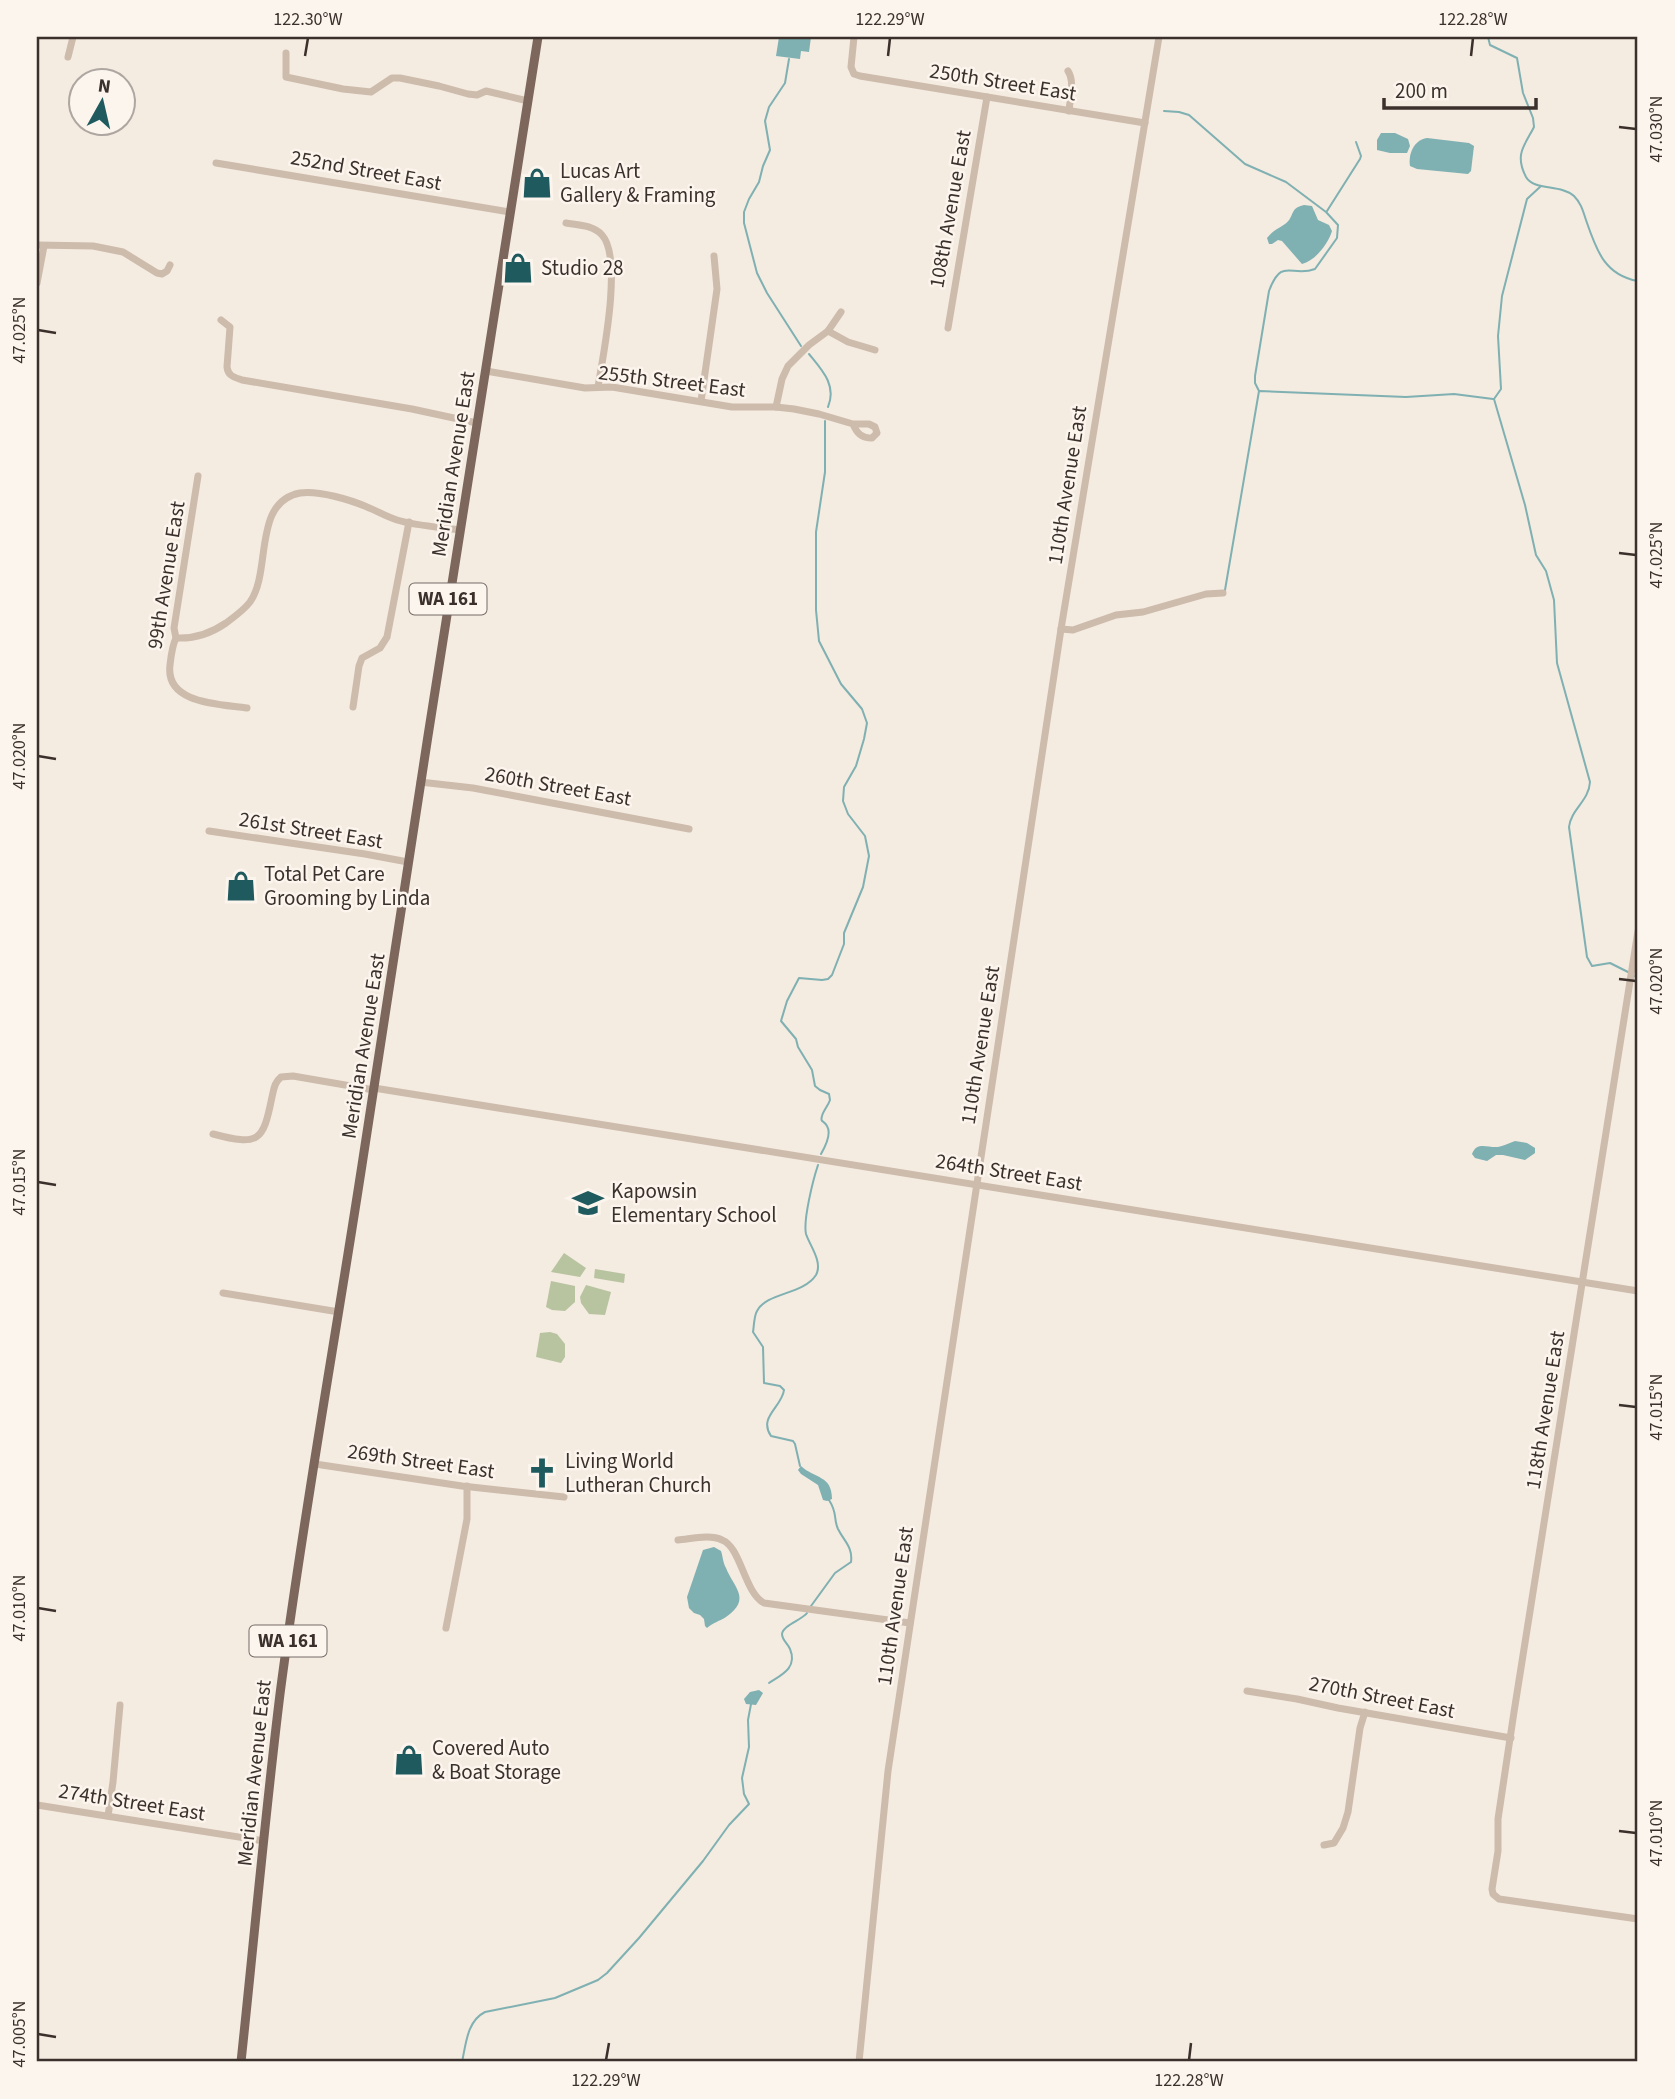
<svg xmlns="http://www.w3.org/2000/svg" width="1675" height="2099" font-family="'Source Sans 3',sans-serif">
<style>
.green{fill:#b8c4a0}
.water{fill:#7fb0b2}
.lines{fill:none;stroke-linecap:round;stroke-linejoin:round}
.stream{stroke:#7fb0b2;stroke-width:2}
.minor{stroke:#cdbbac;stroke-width:7}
.major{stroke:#7d675c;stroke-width:9}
.ticks{fill:none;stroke:#3b302b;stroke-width:2.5}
.labels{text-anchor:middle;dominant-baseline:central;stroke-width:5;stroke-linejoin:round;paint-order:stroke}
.shield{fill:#fbf5ee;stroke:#756b66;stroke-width:2}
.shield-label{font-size:19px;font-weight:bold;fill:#3b302b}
.street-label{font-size:21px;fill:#3b302b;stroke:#fbf5ee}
.poi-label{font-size:21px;fill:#3b302b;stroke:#fbf5ee;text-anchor:start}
.neatline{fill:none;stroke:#3b302b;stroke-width:2.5}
.ticks-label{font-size:18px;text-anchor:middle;fill:#3b302b}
</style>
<rect width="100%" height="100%" fill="#f4ebe1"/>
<!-- green -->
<g class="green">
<polygon points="564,1253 586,1268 580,1277 551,1272"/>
<polygon points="595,1269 625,1274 624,1283 594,1278"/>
<polygon points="551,1281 575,1286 575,1302 565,1311 552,1310 546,1307"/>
<polygon points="586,1285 611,1292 605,1315 589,1314 581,1303 580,1297"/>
<polygon points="550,1332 557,1334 565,1344 565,1357 561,1363 536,1357 540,1333"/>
</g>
<!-- water -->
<g class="water">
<polygon points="779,37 811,37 809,52 801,51 800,59 776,56"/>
<polygon points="1381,133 1395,133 1408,139 1410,146 1407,153 1390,153 1377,150 1377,140"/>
<path d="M 1427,138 L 1469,143 L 1474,146 L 1471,171 L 1468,174 L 1417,169 L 1410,166 C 1408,154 1414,140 1427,138 Z"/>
<path d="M 1304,205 L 1312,206 L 1318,220 L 1329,225 L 1332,231 C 1328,244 1315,261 1302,264 L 1282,241 L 1278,240 L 1272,244 L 1269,244 L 1267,238 C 1272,231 1278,229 1285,224 C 1295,217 1289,208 1304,205 Z"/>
<path d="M 1515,1141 L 1527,1143 L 1535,1148 L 1535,1153 L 1525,1160 L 1503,1155 L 1496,1155 L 1487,1161 L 1475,1158 L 1472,1154 C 1477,1141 1487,1148 1498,1147 C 1503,1146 1509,1143 1515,1141 Z"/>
<path d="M 801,1466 C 815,1479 832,1475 832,1499 L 827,1501 L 823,1500 L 818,1485 L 801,1474 L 798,1470 Z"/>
<path d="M 714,1547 L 721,1551 C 723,1557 723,1563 726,1568 C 734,1588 752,1599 726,1617 C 718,1622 714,1622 707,1628 L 705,1626 L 704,1619 L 700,1615 L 694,1613 L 689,1608 L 687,1597 L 703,1550 Z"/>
<polygon points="759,1690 763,1693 756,1705 746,1704 744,1699 750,1692"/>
</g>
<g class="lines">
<!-- stream -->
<g class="stream">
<path d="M 1488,37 L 1490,45 L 1517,58 L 1523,93 L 1533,118 L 1534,127 C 1525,145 1514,154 1526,177 C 1534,191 1561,184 1574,196 C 1581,203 1583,211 1586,220 C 1596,249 1604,275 1638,281"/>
<polyline points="789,59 785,83 769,107 765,121 770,150 763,166 759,182 749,199 744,212 744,223 757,273 767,293 801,346"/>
<path d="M 1164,111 L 1179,112 L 1189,115 L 1245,164 L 1286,182 L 1326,212 L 1338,225 L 1337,238 L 1315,269 C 1291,278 1282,256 1269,291 L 1255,376 L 1255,383 L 1259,391"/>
<polyline points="1327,211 1360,159 1361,156 1356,142"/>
<path d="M 809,354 C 822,370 837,385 828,407"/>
<path d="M 1494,399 L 1525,505 L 1536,555 L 1546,571 L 1554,600 L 1557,663 L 1590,782 C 1589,801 1571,809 1569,827 L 1587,957 L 1592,966 L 1610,963 L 1628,972"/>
<polyline points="1494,399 1501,389 1498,336 1502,296 1527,199 1541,186"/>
<polyline points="1225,590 1259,391 1406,397 1454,394 1493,399"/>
<polyline points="1635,976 1638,978"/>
<path d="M 821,1154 C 825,1147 832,1134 827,1126 C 824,1120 820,1123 822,1116 C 823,1111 828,1106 830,1100 L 829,1094 L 820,1090 L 815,1086 L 812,1070 L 798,1047 L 796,1039 L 781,1021 L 787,1001 L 799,978 L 822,980 L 828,979 L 832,975 L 844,944 L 844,933 L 863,887 L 869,856 L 865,836 L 848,814 L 843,801 L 844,787 L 856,766 L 864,739 L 867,723 L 862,709 L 841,684 L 819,641 L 816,610 L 816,532 L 825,472 L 825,421"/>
<path d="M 800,1466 L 795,1444 L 793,1441 L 771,1436 C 758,1417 782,1407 784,1390 L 780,1386 L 764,1383 L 763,1347 L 753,1332 C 754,1326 754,1316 757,1311 C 767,1292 803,1295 816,1275 C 823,1262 810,1246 806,1234 C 803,1220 813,1180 818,1165"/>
<path d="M 811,1606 L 835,1573 L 851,1562 C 853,1547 844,1541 838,1529 C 833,1518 838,1514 829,1500"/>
<path d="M 769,1683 C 781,1675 798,1668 790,1649 C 788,1644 782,1640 782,1634 C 783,1625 802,1620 807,1613"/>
<path d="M 462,2062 C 466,2044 467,2021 485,2012 L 555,1998 L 598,1980 L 607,1973 L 639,1938 L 703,1861 L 729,1825 L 749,1804 L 744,1794 L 742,1778 L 749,1747 L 748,1720 L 751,1704"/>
</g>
<!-- minor -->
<g class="minor">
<polyline points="854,37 851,67 854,74 860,76 1145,123"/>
<polyline points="286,53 286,77 343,89 371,92 392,78 400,78 439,86 468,94 477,95 486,91 528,101"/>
<polyline points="68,57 73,37"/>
<path d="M 1068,71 C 1075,82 1070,98 1069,111"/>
<polyline points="216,163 510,212"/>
<path d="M 566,223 C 578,225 593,225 602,235 C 623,258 603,356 598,387"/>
<polyline points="37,245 93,246 123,252 157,273 162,274 167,271 170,265"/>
<polyline points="37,283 44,246"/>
<path d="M 221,320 L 230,327 L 227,367 C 228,376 234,377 242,380 L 412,409 L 477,423"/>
<polyline points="948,328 987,97"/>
<polyline points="828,331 848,342 875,350"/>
<path d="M 486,371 L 585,388 L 612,387 L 732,407 L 776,407 L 794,409 L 819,414 L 853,424 L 869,424 L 875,427 L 877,433 L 872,438 C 862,438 857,434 853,424"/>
<polyline points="701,401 717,289 714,256"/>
<polyline points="776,407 782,379 788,366 809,345 828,331 841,312"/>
<path d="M 198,476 L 174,628 L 176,638 C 172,646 171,656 170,665 C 165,704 220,704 247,708"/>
<polyline points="1061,629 1073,630 1116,615 1143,612 1206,594 1223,593"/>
<path d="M 176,638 C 195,639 210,634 226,623 C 234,617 244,610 250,602 C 272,571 252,502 300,493 C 318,490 351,500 367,507 C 377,511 387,517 397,520 C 417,526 439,527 460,530"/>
<polyline points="353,707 359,666 362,658 380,648 387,637 409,522"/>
<polyline points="420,782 473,788 689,829"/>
<polyline points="209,831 365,854 408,862"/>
<polyline points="1638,931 1514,1712 1498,1819 1498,1851 1492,1889 1493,1894 1499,1899 1638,1919"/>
<polyline points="374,1088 1638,1291"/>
<path d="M 213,1134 C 259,1146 263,1142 272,1097 C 274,1089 274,1083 281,1077 L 293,1076 L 374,1090"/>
<polyline points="223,1293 339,1312"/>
<polyline points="315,1464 462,1486 564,1497"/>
<path d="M 678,1540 C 691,1539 710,1534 722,1540 C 741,1547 744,1592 764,1603 L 910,1623"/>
<polyline points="446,1628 467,1519 467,1486"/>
<polyline points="1247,1691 1297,1699 1338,1708 1511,1738"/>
<polyline points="37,1805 264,1841"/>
<polyline points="108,1816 113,1782 120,1705"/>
<polyline points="1324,1845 1334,1843 1343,1828 1348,1812 1360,1728 1365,1712"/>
<polyline points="859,2062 888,1771 1061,629 1159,37"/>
</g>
<!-- major -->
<path class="major" d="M 241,2062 C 254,1940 265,1816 280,1694 C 303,1517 335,1341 362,1165 C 420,789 477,412 538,37"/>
</g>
<!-- ticks -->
<path class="ticks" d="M 305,56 L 308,38M 888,56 L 890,38M 1471,56 L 1473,38M 1619,127 L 1636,129M 38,330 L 56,333M 1619,553 L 1636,555M 38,756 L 56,759M 1619,979 L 1636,981M 38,1182 L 56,1185M 1619,1405 L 1636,1407M 38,1608 L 56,1611M 1619,1831 L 1636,1833M 38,2034 L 56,2037M 606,2060 L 609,2043M 1189,2060 L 1191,2043"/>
<!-- icons -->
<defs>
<g id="shop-bare" transform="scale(2.415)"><path d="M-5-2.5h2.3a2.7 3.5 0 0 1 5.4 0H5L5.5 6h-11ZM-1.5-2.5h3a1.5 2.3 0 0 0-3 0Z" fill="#1f5a5e" stroke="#fbf5ee" stroke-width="2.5" paint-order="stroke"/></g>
<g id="school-bare" transform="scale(2.415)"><path d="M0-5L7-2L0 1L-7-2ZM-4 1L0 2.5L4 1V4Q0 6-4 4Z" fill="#1f5a5e" stroke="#fbf5ee" stroke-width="2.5" paint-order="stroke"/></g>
<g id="church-bare" transform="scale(2.415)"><path d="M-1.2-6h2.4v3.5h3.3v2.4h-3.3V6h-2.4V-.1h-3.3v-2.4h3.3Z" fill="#1f5a5e" stroke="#fbf5ee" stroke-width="2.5" paint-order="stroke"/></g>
</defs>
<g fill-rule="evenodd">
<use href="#shop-bare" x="537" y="183"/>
<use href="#shop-bare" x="518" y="268"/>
<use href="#shop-bare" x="241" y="886"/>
<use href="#school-bare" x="588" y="1203"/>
<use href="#church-bare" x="542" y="1473"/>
<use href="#shop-bare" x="409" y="1760"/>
</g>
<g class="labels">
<!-- shield labels -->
<g class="shield">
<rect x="409.5" y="583.5" width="77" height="31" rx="5"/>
<rect x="249.5" y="1625.5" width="77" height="31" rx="5"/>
</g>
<g class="shield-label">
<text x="448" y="599">WA 161</text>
<text x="288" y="1641">WA 161</text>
</g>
<!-- street labels -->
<g class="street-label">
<text transform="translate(1003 82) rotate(9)">250th Street East</text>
<text transform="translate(366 170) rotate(10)">252nd Street East</text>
<text transform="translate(950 209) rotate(-80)">108th Avenue East</text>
<text transform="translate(672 381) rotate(7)">255th Street East</text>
<text transform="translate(453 464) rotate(-81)">Meridian Avenue East</text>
<text transform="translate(1067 485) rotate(-81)">110th Avenue East</text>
<text transform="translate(166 575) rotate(-81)">99th Avenue East</text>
<text transform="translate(558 786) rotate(10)">260th Street East</text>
<text transform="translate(311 830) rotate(9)">261st Street East</text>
<text transform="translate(980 1045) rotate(-81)">110th Avenue East</text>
<text transform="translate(363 1046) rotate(-81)">Meridian Avenue East</text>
<text transform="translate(1009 1172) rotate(9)">264th Street East</text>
<text transform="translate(1545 1410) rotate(-81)">118th Avenue East</text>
<text transform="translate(421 1461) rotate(8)">269th Street East</text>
<text transform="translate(895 1606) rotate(-82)">110th Avenue East</text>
<text transform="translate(1382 1697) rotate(11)">270th Street East</text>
<text transform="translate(254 1773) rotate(-84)">Meridian Avenue East</text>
<text transform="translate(132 1802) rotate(9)">274th Street East</text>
</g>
<!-- poi labels -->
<g class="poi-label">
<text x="560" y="171">Lucas Art<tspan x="560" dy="24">Gallery &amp; Framing</tspan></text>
<text x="541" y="268">Studio 28</text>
<text x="264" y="874">Total Pet Care<tspan x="264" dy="24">Grooming by Linda</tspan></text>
<text x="611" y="1191">Kapowsin<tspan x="611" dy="24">Elementary School</tspan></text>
<text x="565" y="1461">Living World<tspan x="565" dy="24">Lutheran Church</tspan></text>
<text x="432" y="1748">Covered Auto<tspan x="432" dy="24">&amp; Boat Storage</tspan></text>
</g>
</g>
<!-- border -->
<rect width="1675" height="2099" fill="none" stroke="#fbf5ee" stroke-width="77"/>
<!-- north arrow -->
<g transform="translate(102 102) rotate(8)"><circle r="33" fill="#fbf5ee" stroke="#aea6a0" stroke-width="2"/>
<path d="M0-5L12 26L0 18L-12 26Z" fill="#1f5a5e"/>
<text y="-10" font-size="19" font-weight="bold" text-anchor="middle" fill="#3b302b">N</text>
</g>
<!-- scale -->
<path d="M1384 98v10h152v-10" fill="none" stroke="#3b302b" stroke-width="3.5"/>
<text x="1395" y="98" font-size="21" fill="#3b302b" stroke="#fbf5ee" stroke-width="5" paint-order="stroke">200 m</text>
<rect x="38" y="38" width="1598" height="2022" class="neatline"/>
<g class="ticks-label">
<text x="308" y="25">122.30°W</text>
<text x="890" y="25">122.29°W</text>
<text x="1473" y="25">122.28°W</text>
<text transform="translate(1656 129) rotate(-90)" y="6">47.030°N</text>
<text transform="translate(19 330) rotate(-90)" y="6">47.025°N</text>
<text transform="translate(1656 555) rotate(-90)" y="6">47.025°N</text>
<text transform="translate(19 756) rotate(-90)" y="6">47.020°N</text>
<text transform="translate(1656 981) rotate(-90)" y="6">47.020°N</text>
<text transform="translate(19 1182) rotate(-90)" y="6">47.015°N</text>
<text transform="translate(1656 1407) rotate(-90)" y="6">47.015°N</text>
<text transform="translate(19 1608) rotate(-90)" y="6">47.010°N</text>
<text transform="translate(1656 1833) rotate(-90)" y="6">47.010°N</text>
<text transform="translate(19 2034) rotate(-90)" y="6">47.005°N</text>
<text x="606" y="2086">122.29°W</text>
<text x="1189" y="2086">122.28°W</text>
</g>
</svg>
